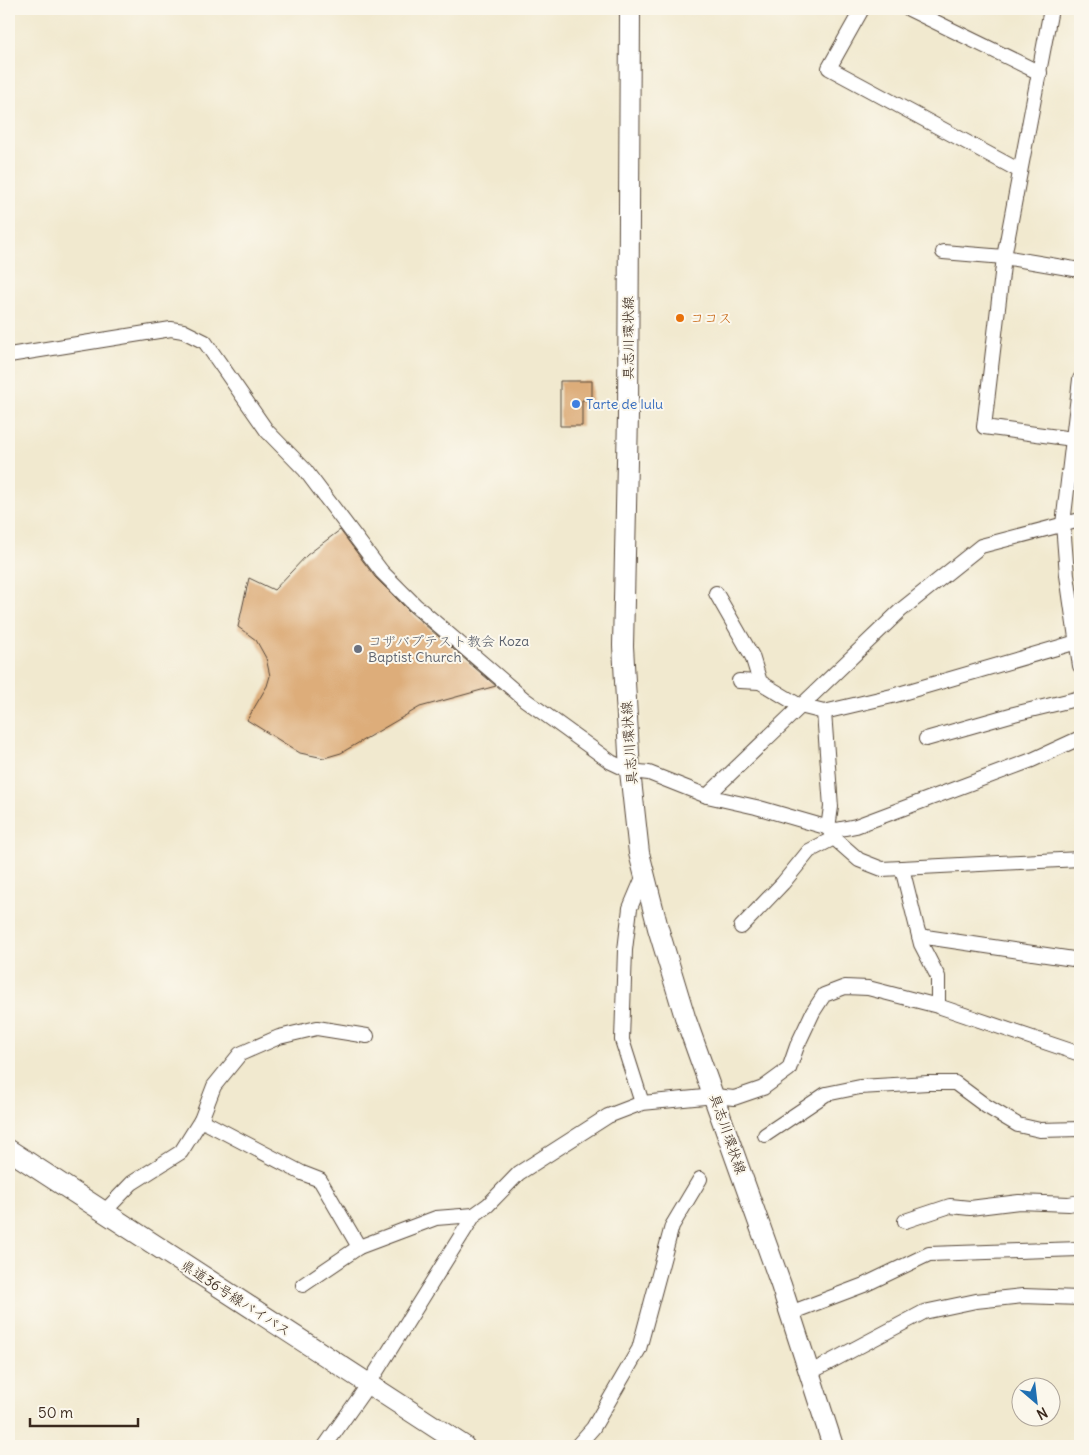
<svg xmlns="http://www.w3.org/2000/svg" width="1089" height="1455" font-family="Delius,'Klee One',sans-serif">
<style>
.building{fill:#ddad7a}
.lines{fill:none;stroke-linecap:round;stroke-linejoin:round}
.minor-casing{stroke:#564739;stroke-width:16}
.secondary-casing{stroke:#564739;stroke-width:22}
.minor{stroke:#fff;stroke-width:14}
.secondary{stroke:#fff;stroke-width:20}
.food-dot{fill:#e8710a;stroke:#fbf7ec;stroke-width:2}
.shop-dot{fill:#3f7fe0;stroke:#fbf7ec;stroke-width:2}
.worship-dot{fill:#6b7280;stroke:#fbf7ec;stroke-width:2}
.labels{text-anchor:middle;dominant-baseline:central;stroke-width:4;stroke-linejoin:round;paint-order:stroke}
.food-label{font-size:14px;fill:#c56008;stroke:#fbf7ec;text-anchor:start}
.street-label{font-size:14px;fill:#3b2a1e;stroke:#fbf7ec}
.shop-label{font-size:14px;fill:#366cbe;stroke:#fbf7ec;text-anchor:start}
.worship-label{font-size:14px;fill:#5b616d;stroke:#fbf7ec;text-anchor:start}
</style>
<rect width="100%" height="100%" fill="#fbf7ec"/>
<filter id="ink" filterUnits="userSpaceOnUse"><feTurbulence type="fractalNoise" baseFrequency=".02" numOctaves="2"/><feDisplacementMap in="SourceGraphic" scale="10" xChannelSelector="R" yChannelSelector="G"/><feConvolveMatrix kernelMatrix="1 2 1 2 8 2 1 2 1" color-interpolation-filters="sRGB"/></filter>
<filter id="wash" filterUnits="userSpaceOnUse"><feTurbulence type="fractalNoise" baseFrequency=".0096" numOctaves="4" result="noise"/><feDisplacementMap in="SourceGraphic" scale="20" xChannelSelector="R" yChannelSelector="G"/><feGaussianBlur stdDeviation="1.12" result="paint"/><feColorMatrix in="noise" values="0 0 0 0 0 0 0 0 0 0 0 0 0 0 0 0 0 1.4 0 .05"/><feComposite in="paint" operator="in"/></filter>
<g filter="url(#wash)">
<rect width="100%" height="100%" fill="#f1e9cf"/>
<g id="blocks">
<!-- building -->
<g class="building">
<polygon points="560,381 592,381 592,400 582,400 582,426 560,426"/>
<polygon points="340,530 375,577 409,611 496,686 420,707 341,753 324,758 300,753 247,720 267,686 270,676 266,658 256,640 238,627 249,578 274,590 307,555"/>
</g>
</g>
</g>
<g filter="url(#ink)">
<use href="#blocks" fill-opacity="0" stroke="#564739" stroke-width="1"/>
<g class="lines">
<!-- minor casing -->
<g class="minor-casing">
<g id="minor">
<polyline points="862,9 829,68 1020,171"/>
<polyline points="909,9 1040,73"/>
<polyline points="1051,9 1004,257 984,427 1073,439"/>
<polyline points="943,252 1004,257 1080,270"/>
<polyline points="9,355 171,329 183,331 205,342 267,431 305,470 382,572 415,605 524,699 611,762 630,771 649,773 707,796 756,807 836,830 856,826 1032,760 1080,738"/>
<polyline points="1080,379 1063,524 1067,575 1080,666"/>
<polyline points="716,593 752,656 760,682 800,706 824,712 892,696 1077,642"/>
<polyline points="739,681 760,682"/>
<polyline points="824,712 831,807 828,828 834,838 859,860 882,869 1080,859"/>
<polyline points="926,739 1014,714 1080,698"/>
<polyline points="707,796 901,610 981,546 1080,520"/>
<polyline points="902,868 921,944 938,977 938,1006"/>
<polyline points="741,927 783,883 809,851 834,838"/>
<polyline points="919,936 1080,960"/>
<polyline points="642,1103 622,1040 625,950 630,908 644,875"/>
<polyline points="201,1120 302,1173 320,1180 359,1247"/>
<polyline points="765,1135 826,1094 860,1087 928,1083 955,1083 986,1106 1018,1125 1040,1130 1080,1129"/>
<polyline points="104,1212 132,1183 181,1152 201,1120 214,1086 240,1054 279,1037 317,1028 367,1036"/>
<polyline points="905,1221 950,1206 970,1208 1019,1202 1069,1204 1080,1202"/>
<polyline points="303,1285 359,1247 436,1218 474,1215"/>
<polyline points="790,1313 864,1285 929,1254 1080,1249"/>
<polyline points="809,1373 924,1312 976,1301 1023,1296 1080,1298"/>
<polyline points="325,1446 368,1385 474,1215 488,1205 519,1173 608,1116 642,1103 715,1096 734,1098 763,1088 789,1069 797,1046 813,1012 824,995 845,987 868,988 938,1006 1080,1054"/>
<polyline points="577,1446 593,1428 639,1349 672,1226 700,1179"/>
</g>
</g>
<!-- secondary casing -->
<g class="secondary-casing">
<g id="secondary">
<polyline points="630,9 628,415 623,646 630,771 639,853 658,928 685,1017 781,1285 833,1446"/>
<polyline points="9,1150 464,1446"/>
</g>
</g>
<!-- minor -->
<use href="#minor" class="minor"/>
<!-- secondary -->
<use href="#secondary" class="secondary"/>
</g>
</g>
<!-- markers -->
<circle class="food-dot" cx="680" cy="318" r="5"/>
<circle class="shop-dot" cx="576" cy="404" r="5"/>
<circle class="worship-dot" cx="358" cy="649" r="5"/>
<g class="labels">
<!-- food labels -->
<g class="food-label">
<text x="690" y="318">ココス</text>
</g>
<!-- street labels -->
<g class="street-label">
<text transform="translate(628 338) rotate(-90)">具志川環状線</text>
<text transform="translate(629 743) rotate(-94)">具志川環状線</text>
<text transform="translate(728 1134) rotate(71)">具志川環状線</text>
<text transform="translate(236 1298) rotate(33)">県道36号線バイパス</text>
</g>
<!-- shop labels -->
<g class="shop-label">
<text x="586" y="404">Tarte de lulu</text>
</g>
<!-- worship labels -->
<g class="worship-label">
<text x="368" y="641">コザバプテスト教会 Koza<tspan x="368" dy="16">Baptist Church</tspan></text>
</g>
</g>
<!-- margin -->
<rect width="1089" height="1455" fill="none" stroke="#fbf7ec" stroke-width="30"/>
<!-- north arrow -->
<g transform="translate(1036 1402) rotate(152)"><circle r="24" fill="#fbf7ec" stroke="#aea59a"/>
<path d="M0-4L9 19L0 12L-9 19Z" fill="#1f6fb2"/>
<text y="-8" font-size="14" font-weight="bold" text-anchor="middle" fill="#3b2a1e">N</text>
</g>
<!-- scale -->
<path d="M30 1418v8h108v-8" fill="none" stroke="#3b2a1e" stroke-width="2.5"/>
<text x="38" y="1418" font-size="15" fill="#3b2a1e" stroke="#fbf7ec" stroke-width="4" paint-order="stroke">50 m</text>
</svg>
